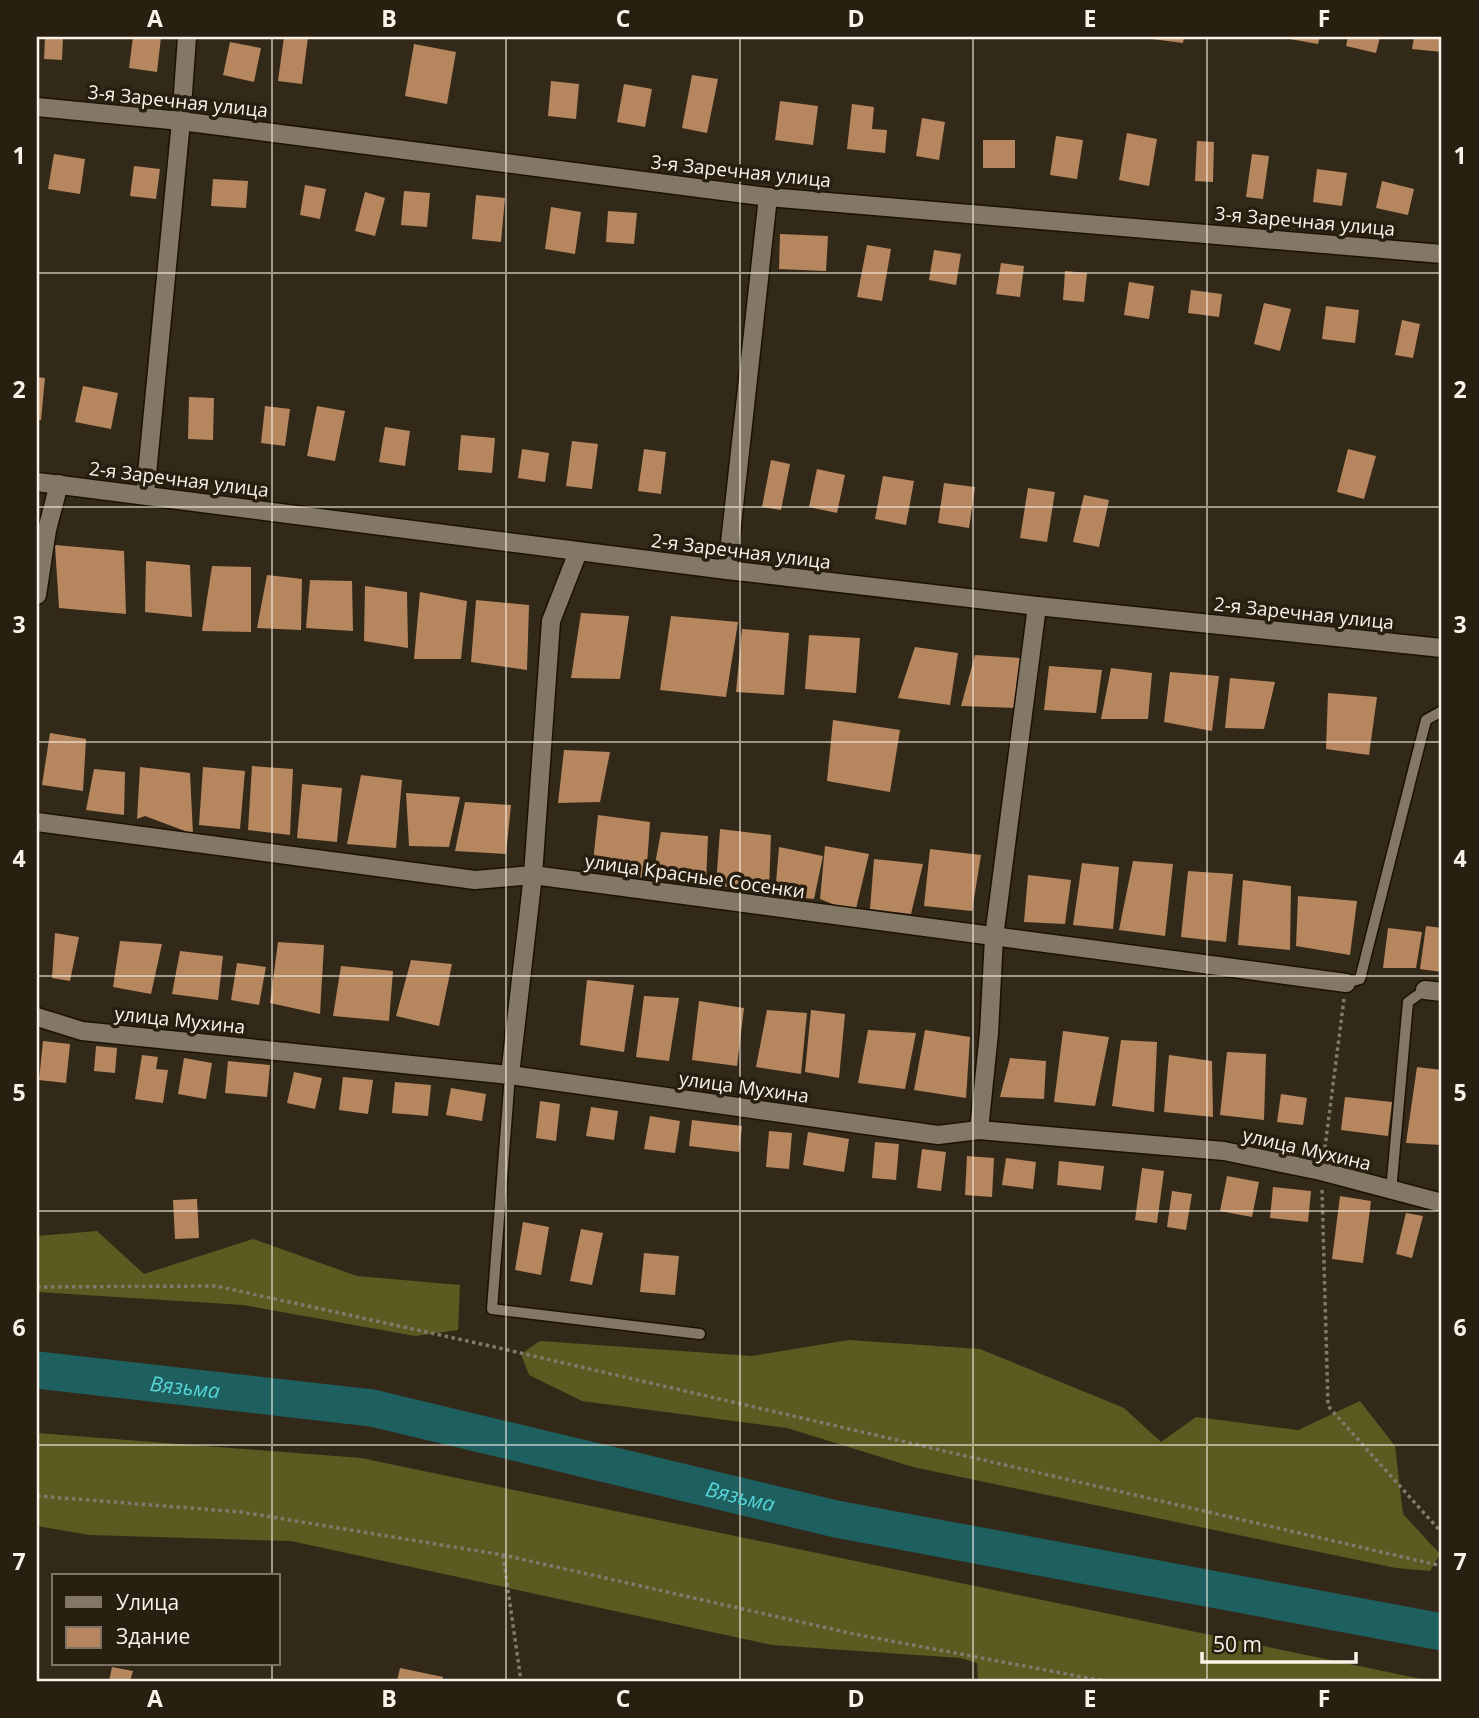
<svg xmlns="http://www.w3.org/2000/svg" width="1479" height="1718" font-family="'Open Sans',sans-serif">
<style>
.forest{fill:#595b21}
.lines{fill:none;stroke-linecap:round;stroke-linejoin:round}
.river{stroke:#1e5f60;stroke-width:37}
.building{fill:#b6865e}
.lane-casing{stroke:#1b1104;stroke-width:13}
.street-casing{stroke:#1b1104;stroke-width:21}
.secondary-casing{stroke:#1b1104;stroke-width:21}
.path{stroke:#81796b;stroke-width:3.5;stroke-dasharray:3.5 3.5;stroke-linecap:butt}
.lane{stroke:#837765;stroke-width:10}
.street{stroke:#837765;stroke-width:18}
.secondary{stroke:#837765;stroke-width:18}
.grid{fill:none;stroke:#faf3e9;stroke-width:2;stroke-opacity:0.55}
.labels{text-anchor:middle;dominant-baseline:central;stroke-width:7;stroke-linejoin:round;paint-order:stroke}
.street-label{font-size:19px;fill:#faf3e9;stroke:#291f10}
.water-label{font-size:21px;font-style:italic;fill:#57d5d7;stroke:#291f10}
.neatline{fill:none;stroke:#faf3e9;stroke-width:2.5}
.grid-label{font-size:23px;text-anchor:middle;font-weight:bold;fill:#faf3e9}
</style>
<rect width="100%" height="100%" fill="#332919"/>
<!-- forest -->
<g class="forest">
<polygon points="97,1231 144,1274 253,1239 357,1276 460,1285 458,1330 415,1336 243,1305 37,1292 37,1236"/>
<polygon points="849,1340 980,1349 1124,1408 1161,1442 1196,1417 1298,1430 1360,1401 1395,1446 1403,1514 1440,1554 1430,1571 1396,1568 913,1467 787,1428 582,1401 529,1375 521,1354 540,1341 752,1356"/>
<polygon points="37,1433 361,1458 1431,1681 978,1681 977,1663 960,1658 772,1645 291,1541 89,1535 37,1526"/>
</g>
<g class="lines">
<!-- river -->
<path class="river" id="s1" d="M 37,1370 L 372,1408 L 836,1519 L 1442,1632"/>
</g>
<!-- building -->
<g class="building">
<polygon points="45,37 63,37 62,60 44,59"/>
<polygon points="133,37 161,37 157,72 129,68"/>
<polygon points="284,37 308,37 302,84 278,81"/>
<polygon points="1152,37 1184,37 1183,43 1152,39"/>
<polygon points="1290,37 1320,37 1318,44 1290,39"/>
<polygon points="1348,37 1380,37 1376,53 1346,46"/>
<polygon points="1414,37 1442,37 1442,52 1412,49"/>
<polygon points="230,42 261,48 254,82 223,75"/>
<polygon points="414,44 456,52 447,104 405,96"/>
<polygon points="692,75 718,79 707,133 682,128"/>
<polygon points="551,81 579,84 576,119 548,116"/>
<polygon points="624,84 652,89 645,127 617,122"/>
<polygon points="780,101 818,106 813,145 775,140"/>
<polygon points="852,104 874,107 872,129 887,130 885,153 847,149"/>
<polygon points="922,118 945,122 939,160 916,156"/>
<polygon points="1127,133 1157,139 1149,186 1119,180"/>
<polygon points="1056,136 1083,140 1077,179 1050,175"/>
<rect x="983" y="140" width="32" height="28"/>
<polygon points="1197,141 1214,142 1213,182 1195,181"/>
<polygon points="54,154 85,159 80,194 48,189"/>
<polygon points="1252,154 1269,156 1263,199 1246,197"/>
<polygon points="134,166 160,169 156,199 130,196"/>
<polygon points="1317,169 1347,173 1342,206 1313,202"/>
<polygon points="213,179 248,181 246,208 211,206"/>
<polygon points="1382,181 1414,189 1408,215 1376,208"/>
<polygon points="305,185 326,189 320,219 300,215"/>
<polygon points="404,191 430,193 427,227 401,225"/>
<polygon points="365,192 385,198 375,236 355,231"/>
<polygon points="476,195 505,198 501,242 472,239"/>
<polygon points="551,207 581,212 575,254 545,249"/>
<polygon points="608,211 637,213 634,244 606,242"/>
<polygon points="780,234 828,236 826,271 779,269"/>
<polygon points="867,245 891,249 882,301 857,297"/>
<polygon points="934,250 961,254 956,285 929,280"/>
<polygon points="1001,263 1024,266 1020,297 996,294"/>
<polygon points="1065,271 1087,273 1084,302 1063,300"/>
<polygon points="1129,282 1154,286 1149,319 1124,315"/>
<polygon points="1191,290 1222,294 1219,317 1188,313"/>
<polygon points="1264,303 1291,309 1280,351 1254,344"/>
<polygon points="1326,306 1359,310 1355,343 1322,339"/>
<polygon points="1402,320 1420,324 1413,358 1395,355"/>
<polygon points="37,377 45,378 41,420 37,420"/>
<polygon points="83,386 118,393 111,429 75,422"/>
<polygon points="189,397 214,398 213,440 188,439"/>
<polygon points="265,406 290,409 285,446 261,443"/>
<polygon points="317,406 345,411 335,461 307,456"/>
<polygon points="385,427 410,431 405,466 379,462"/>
<polygon points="461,435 495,438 492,473 458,470"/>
<polygon points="572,441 598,444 592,489 566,486"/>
<polygon points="522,449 549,453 545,482 518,478"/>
<polygon points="644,449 666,452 661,494 638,491"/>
<polygon points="1348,449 1376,456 1364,499 1337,492"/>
<polygon points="771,460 790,464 781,510 762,507"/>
<polygon points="817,469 845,475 837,513 809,507"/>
<polygon points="883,476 914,481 906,525 875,519"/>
<polygon points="944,483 975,487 969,528 938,523"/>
<polygon points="1028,488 1055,492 1047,542 1020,538"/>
<polygon points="1084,495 1109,500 1099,547 1073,542"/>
<polygon points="55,545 124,551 126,614 59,608"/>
<polygon points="146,561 190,565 192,617 145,612"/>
<polygon points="212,566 251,567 251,632 202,631"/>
<polygon points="267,575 302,579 301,630 257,628"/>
<polygon points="310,580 352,581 353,631 306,628"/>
<polygon points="365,586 407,592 408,648 364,641"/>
<polygon points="420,592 467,601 461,659 414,659"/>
<polygon points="476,600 529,605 527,670 471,662"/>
<polygon points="581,613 629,616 620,679 571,678"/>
<polygon points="671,616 738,622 726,697 660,690"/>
<polygon points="742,629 789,633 784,695 736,692"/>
<polygon points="809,635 860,638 856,693 805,689"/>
<polygon points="915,647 958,653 950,705 898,698"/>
<polygon points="975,655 1021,658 1017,708 961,706"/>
<polygon points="1049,666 1102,670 1096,713 1044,710"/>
<polygon points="1111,668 1152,673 1148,719 1101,719"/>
<polygon points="1170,672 1219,676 1212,731 1164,722"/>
<polygon points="1230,678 1275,682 1264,729 1225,728"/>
<polygon points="1328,693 1377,697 1369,755 1326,749"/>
<polygon points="833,720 900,730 890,792 827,781"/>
<polygon points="50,733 86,739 83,791 42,785"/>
<polygon points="564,750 610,752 600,802 558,803"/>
<polygon points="252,766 293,769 290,835 248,830"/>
<polygon points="140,767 190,773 193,834 145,816 137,819"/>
<polygon points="203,767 245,771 240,829 199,825"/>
<polygon points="94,769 125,772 124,815 86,810"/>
<polygon points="361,775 402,780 396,848 347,844"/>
<polygon points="302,784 342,788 337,842 297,838"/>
<polygon points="406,793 460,797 449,847 409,846"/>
<polygon points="465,802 511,805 506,854 455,851"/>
<polygon points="598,815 650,822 646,878 592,871"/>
<polygon points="720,829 771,835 769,890 716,886"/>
<polygon points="661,832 708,836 706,882 653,875"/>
<polygon points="825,846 869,854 855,913 820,899"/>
<polygon points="779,847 823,856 814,899 775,895"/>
<polygon points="930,849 981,855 972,911 924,906"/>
<polygon points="874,859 923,864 911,914 870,909"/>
<polygon points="1133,861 1173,864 1165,936 1119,930"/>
<polygon points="1082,863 1119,867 1113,929 1073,925"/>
<polygon points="1188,871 1233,874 1226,942 1181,937"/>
<polygon points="1028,875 1071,880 1065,924 1024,922"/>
<polygon points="1243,880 1291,886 1290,950 1238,945"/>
<polygon points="1298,896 1357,901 1350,955 1296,946"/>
<polygon points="1426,926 1442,928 1442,972 1420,969"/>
<polygon points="1388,928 1422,932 1416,968 1383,968"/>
<polygon points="55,933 79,937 70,981 52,978"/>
<polygon points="120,941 162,944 151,994 113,987"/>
<polygon points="278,942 324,945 320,1014 270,1003"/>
<polygon points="180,951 223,956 218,1000 172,994"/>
<polygon points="411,960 452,964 439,1026 396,1016"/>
<polygon points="237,963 266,967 259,1005 231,1000"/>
<polygon points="341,966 393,971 389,1021 333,1016"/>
<polygon points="587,980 634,985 624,1052 580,1045"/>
<polygon points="644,996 679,998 669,1061 636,1057"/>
<polygon points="699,1001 744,1008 737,1066 692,1060"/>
<polygon points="767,1010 807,1013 801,1074 756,1067"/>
<polygon points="811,1010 845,1014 839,1078 805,1072"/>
<polygon points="868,1030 916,1033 905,1089 858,1083"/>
<polygon points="925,1030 970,1037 966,1098 914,1090"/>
<polygon points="1063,1031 1109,1037 1095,1106 1054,1102"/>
<polygon points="1121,1040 1157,1042 1154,1112 1112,1106"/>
<polygon points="43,1041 70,1044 66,1083 39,1080"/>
<polygon points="96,1046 117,1048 115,1073 94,1071"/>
<polygon points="1227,1052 1266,1054 1264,1120 1220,1115"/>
<polygon points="142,1055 158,1057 156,1069 168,1070 163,1103 135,1099"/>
<polygon points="1169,1055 1212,1061 1213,1117 1164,1112"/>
<polygon points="184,1058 212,1063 206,1099 178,1094"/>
<polygon points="1010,1058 1046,1061 1044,1099 1000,1097"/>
<polygon points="228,1061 270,1065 267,1097 225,1093"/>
<polygon points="1417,1067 1442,1070 1442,1145 1406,1143"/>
<polygon points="294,1072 322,1078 315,1109 287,1103"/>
<polygon points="343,1077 373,1080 368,1114 339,1110"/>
<polygon points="395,1082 431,1085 428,1116 392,1113"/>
<polygon points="451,1088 486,1094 482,1121 446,1115"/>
<polygon points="1281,1094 1307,1098 1303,1125 1277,1122"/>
<polygon points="1345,1097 1392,1102 1388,1136 1341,1130"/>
<polygon points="540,1101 560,1104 556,1141 536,1138"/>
<polygon points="591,1107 618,1111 614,1140 586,1136"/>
<polygon points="650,1116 680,1121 675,1153 644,1149"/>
<polygon points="692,1120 742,1126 739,1152 689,1146"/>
<polygon points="769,1131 792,1133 789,1169 766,1167"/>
<polygon points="808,1132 849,1139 844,1172 803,1165"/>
<polygon points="875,1142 899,1144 896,1180 872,1178"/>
<polygon points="922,1149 946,1152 941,1191 917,1188"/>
<polygon points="967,1156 994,1158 992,1197 965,1195"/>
<polygon points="1006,1158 1036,1162 1033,1189 1002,1185"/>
<polygon points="1059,1161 1104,1166 1101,1190 1057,1185"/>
<polygon points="1142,1168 1164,1171 1157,1223 1135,1220"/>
<polygon points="1227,1176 1259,1182 1252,1217 1220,1211"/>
<polygon points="1273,1187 1311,1191 1308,1222 1270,1218"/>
<polygon points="1172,1191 1192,1194 1186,1230 1167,1227"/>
<polygon points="1340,1196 1371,1201 1363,1263 1332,1259"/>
<polygon points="197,1199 199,1238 175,1239 173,1200"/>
<polygon points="1406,1213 1423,1216 1412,1258 1396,1254"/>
<polygon points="523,1222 549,1227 541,1275 515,1270"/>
<polygon points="581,1229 603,1233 592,1285 570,1281"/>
<polygon points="644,1253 679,1256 675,1295 640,1292"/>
<polygon points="112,1667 133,1671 130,1681 109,1681"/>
<polygon points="400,1668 443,1677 442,1681 397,1681"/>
</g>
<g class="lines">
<!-- lane casing -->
<g class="lane-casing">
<g id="lane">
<polyline points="1346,983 1360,979 1426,720 1442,711"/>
<polyline points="510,1075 492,1309 700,1334"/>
<polyline points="1391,1191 1408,1002 1425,990"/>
</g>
</g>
<!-- street casing -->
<g class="street-casing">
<g id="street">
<polyline points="37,107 181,121 768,197 1442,254"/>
<polyline points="145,495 181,121 187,37"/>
<polyline points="727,570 768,197"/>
<polyline points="37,595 47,530 59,484"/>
<polyline points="37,822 475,880 533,875 1346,983"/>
<polyline points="1425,990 1442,992"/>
<polyline points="37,1017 82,1031 510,1075 938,1135 979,1130 1224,1151 1321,1171 1442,1203"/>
<polyline points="510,1075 533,875 551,621 578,552"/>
<polyline points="979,1130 989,1033 994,937 1037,606"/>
</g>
</g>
<!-- secondary casing -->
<g class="secondary-casing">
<polyline id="secondary" points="37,482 727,570 1037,606 1442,648"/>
</g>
<!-- path -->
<g class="path">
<polyline points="1324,1155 1344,999"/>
<polyline points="1322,1190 1328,1406 1442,1533"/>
<polyline points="37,1287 216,1286 486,1345 1442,1566"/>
<polyline points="37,1496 241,1512 503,1555 854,1634 1104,1681"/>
<polyline points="503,1555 521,1681"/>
</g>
<!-- lane -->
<use href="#lane" class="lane"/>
<!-- street -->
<use href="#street" class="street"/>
<!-- secondary -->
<use href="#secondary" class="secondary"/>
</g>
<!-- grid -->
<path class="grid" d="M 272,37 L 272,1576M 506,37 L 506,1681M 740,37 L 740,1681M 973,37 L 973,1681M 1207,37 L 1207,1681M 37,273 L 1442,273M 37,507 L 1442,507M 37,742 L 1442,742M 37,976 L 1442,976M 37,1211 L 1442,1211M 37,1445 L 1442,1445M 272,1664 L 272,1681"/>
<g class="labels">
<!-- street labels -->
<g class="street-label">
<text transform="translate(178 101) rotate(6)">3-я Заречная улица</text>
<text transform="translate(741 171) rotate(6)">3-я Заречная улица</text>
<text transform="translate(1305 221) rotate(5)">3-я Заречная улица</text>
<text transform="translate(179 479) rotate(7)">2-я Заречная улица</text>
<text transform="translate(741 551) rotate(7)">2-я Заречная улица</text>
<text transform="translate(1304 613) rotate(6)">2-я Заречная улица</text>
<text transform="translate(695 876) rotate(8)">улица Красные Сосенки</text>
<text transform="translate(180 1020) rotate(6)">улица Мухина</text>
<text transform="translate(744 1087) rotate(8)">улица Мухина</text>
<text transform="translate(1307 1149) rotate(13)">улица Мухина</text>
</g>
<!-- water labels -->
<g class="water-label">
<text stroke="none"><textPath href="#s1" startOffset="149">Вязьма</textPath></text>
<text stroke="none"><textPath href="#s1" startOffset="716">Вязьма</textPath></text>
</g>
</g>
<!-- border -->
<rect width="1479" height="1718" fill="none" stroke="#291f10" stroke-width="77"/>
<!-- legend -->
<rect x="52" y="1574" width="228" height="91" fill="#291f10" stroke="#7d7467" stroke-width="2"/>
<rect x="66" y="1597" width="35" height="10" fill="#837765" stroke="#7d7467" stroke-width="2"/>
<text x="116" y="1610" font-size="21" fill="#faf3e9">Улица</text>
<rect x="66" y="1627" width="35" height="21" fill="#b6865e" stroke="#7d7467" stroke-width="2"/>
<text x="116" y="1644" font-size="21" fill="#faf3e9">Здание</text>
<!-- scale -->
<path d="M1202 1652v10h154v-10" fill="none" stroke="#faf3e9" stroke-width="3.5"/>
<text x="1213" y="1652" font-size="21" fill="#faf3e9" stroke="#291f10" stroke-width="5" paint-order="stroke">50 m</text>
<rect x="38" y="38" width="1402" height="1642" class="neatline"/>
<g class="grid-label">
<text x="155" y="27">A</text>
<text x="389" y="27">B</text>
<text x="623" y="27">C</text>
<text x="856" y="27">D</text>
<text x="1090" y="27">E</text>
<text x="1324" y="27">F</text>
<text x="19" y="164">1</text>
<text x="1460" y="164">1</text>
<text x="19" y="398">2</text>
<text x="1460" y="398">2</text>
<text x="19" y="633">3</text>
<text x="1460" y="633">3</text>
<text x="19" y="867">4</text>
<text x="1460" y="867">4</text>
<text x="19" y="1101">5</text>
<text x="1460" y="1101">5</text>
<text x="19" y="1336">6</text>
<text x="1460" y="1336">6</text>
<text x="19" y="1570">7</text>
<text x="1460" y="1570">7</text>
<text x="155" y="1707">A</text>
<text x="389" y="1707">B</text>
<text x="623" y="1707">C</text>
<text x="856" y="1707">D</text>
<text x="1090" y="1707">E</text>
<text x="1324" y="1707">F</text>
</g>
</svg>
